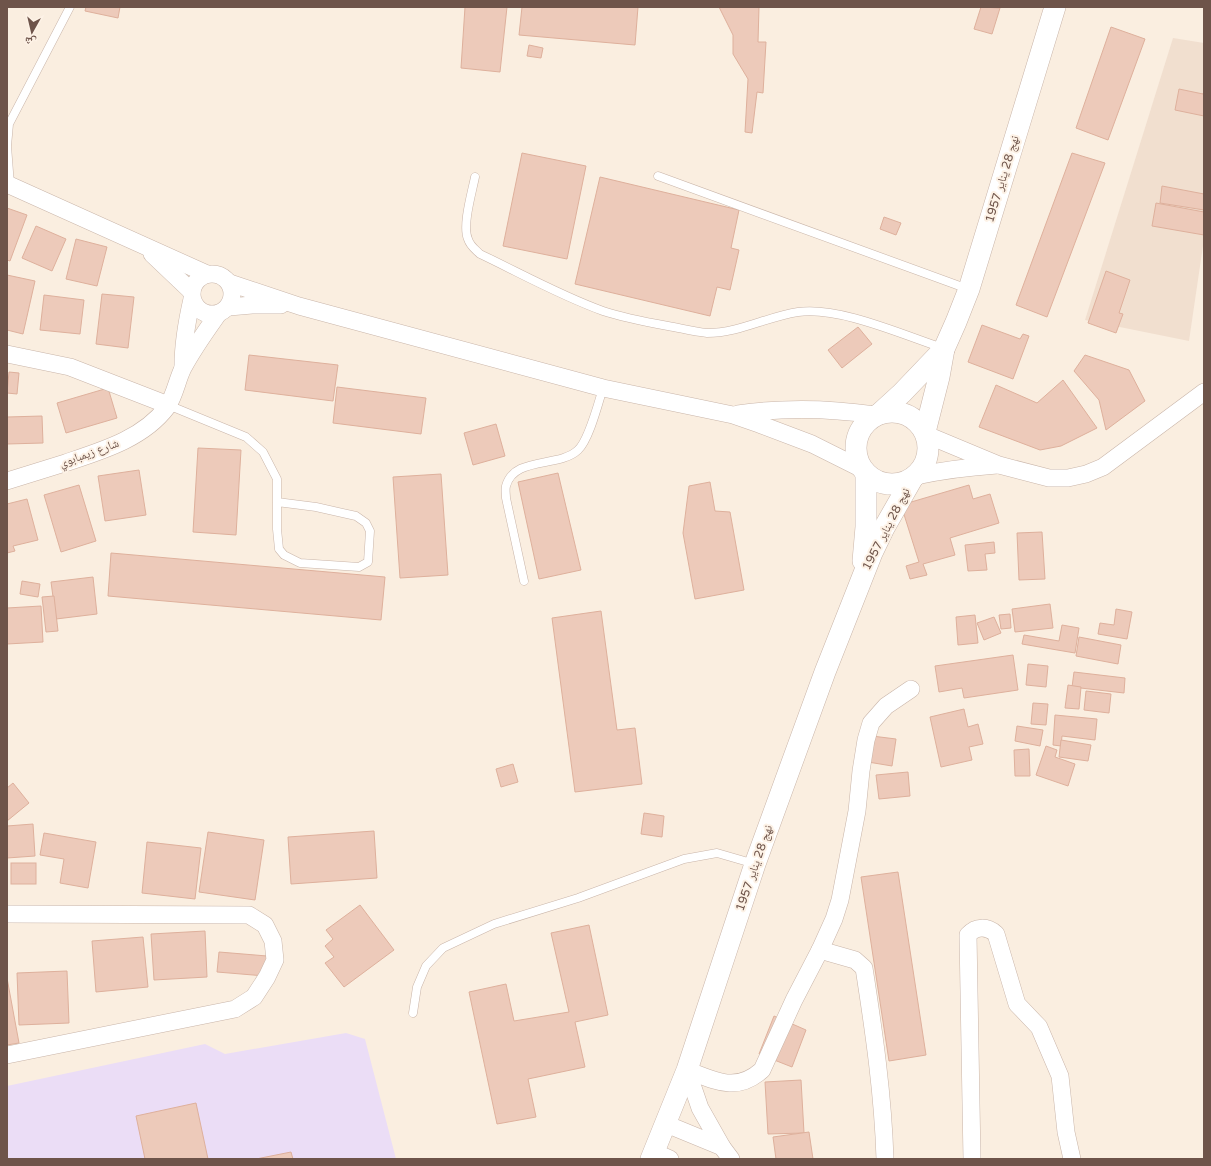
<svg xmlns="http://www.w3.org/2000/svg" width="1211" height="1166" font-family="'Varela Round','Noto Naskh Arabic',sans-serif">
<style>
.residential{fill:#f1dfcf}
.education{fill:#ebddf6}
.building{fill:#edcaba;stroke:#deb09c}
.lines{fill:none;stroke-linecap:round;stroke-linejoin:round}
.service-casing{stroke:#c9b5a9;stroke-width:9}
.minor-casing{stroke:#c9b5a9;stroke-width:18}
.tertiary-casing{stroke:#c9b5a9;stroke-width:22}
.service{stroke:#fff;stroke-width:8}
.minor{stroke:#fff;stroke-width:17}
.tertiary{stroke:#fff;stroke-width:21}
.labels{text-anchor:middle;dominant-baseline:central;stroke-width:4;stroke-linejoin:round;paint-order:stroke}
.street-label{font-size:12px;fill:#6e544a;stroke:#fdf2e6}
</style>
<rect width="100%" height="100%" fill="#faeee0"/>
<!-- residential -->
<polygon class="residential" points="1173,38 1204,43 1204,239 1189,341 1085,320"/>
<!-- education -->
<polygon class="education" points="346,1033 365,1039 396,1159 7,1159 7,1086 205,1044 225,1054"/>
<!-- building -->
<g class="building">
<polygon points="86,7 120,7 118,18 85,11"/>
<polygon points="465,7 507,7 500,72 461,68"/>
<polygon points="522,7 638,7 635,45 519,35"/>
<polygon points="719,7 759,7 758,42 766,42 763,93 757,92 752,133 745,132 748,79 733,54 733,35"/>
<polygon points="981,7 1000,8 992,34 974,29"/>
<polygon points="1111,27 1145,39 1108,140 1076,128"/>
<polygon points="529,45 543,48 541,58 527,56"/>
<polygon points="1179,89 1203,94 1204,91 1204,116 1175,110"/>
<polygon points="522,153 586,166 567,259 503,246"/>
<polygon points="1072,153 1105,163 1047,317 1016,305"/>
<polygon points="600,177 739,210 731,248 739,250 730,290 717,287 710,316 575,284"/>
<polygon points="1162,186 1204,194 1204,210 1160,203"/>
<polygon points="1156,203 1204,212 1204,235 1152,226"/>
<polygon points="7,208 27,215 10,261 7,260"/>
<polygon points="884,217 901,223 896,235 880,229"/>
<polygon points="36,226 66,239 52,271 22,258"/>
<polygon points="76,239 107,247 97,286 66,279"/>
<polygon points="1106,271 1130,280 1119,313 1123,314 1116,333 1088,323"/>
<polygon points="7,275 35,281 23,334 7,330"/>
<polygon points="102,294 134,297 128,348 96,344"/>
<polygon points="44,295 84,300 80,334 40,330"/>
<polygon points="982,325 1020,339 1023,334 1029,336 1013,379 968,362"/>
<polygon points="858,327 872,344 842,368 828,350"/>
<polygon points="249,355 338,365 333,401 245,390"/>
<polygon points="1085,355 1129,370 1145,401 1106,430 1099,400 1074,371"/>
<polygon points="9,372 19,373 17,394 7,393"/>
<polygon points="1063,380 1097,428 1061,446 1040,450 979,427 996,385 1037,403"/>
<polygon points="337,387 426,398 421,434 333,423"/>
<polygon points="108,388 117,418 66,433 57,403"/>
<polygon points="42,416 43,443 7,444 7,417"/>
<polygon points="496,424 505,456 473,465 464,433"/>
<polygon points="198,448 241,450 236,535 193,532"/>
<polygon points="139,470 146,515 105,521 98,476"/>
<polygon points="558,473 581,570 539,579 518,482"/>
<polygon points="441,474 448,575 400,578 393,477"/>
<polygon points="710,482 715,511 730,512 744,590 695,599 683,533 689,486"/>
<polygon points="79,485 96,541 61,552 44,495"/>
<polygon points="969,485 973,499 990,494 999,523 950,538 955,555 923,564 927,575 910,579 906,566 919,562 901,505"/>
<polygon points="27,499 38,540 13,546 15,551 7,553 7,504"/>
<polygon points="1042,532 1045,579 1019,580 1017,533"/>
<polygon points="994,542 995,553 985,554 987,570 968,571 965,545"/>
<polygon points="111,553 385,577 381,620 108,596"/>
<polygon points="93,577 97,614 56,619 51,582"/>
<polygon points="22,581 40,584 38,597 20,594"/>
<polygon points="54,596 58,631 46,632 42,597"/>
<polygon points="1050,604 1053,628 1015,632 1012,609"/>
<polygon points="41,606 43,642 7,644 7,608"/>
<polygon points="1116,609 1132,612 1127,639 1098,634 1100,623 1114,625"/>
<polygon points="601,611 617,730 635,728 642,784 575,792 552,618"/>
<polygon points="1010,614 1011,628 1001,629 999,615"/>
<polygon points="975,615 978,643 958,645 956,617"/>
<polygon points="994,617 1001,633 984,640 977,623"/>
<polygon points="1062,625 1079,628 1075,653 1022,644 1024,635 1059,641"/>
<polygon points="1079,637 1121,645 1118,664 1076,656"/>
<polygon points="1013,655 1018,690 964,698 962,688 939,692 935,666"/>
<polygon points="1028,664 1048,666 1046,687 1026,685"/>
<polygon points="1074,672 1125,678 1124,693 1072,687"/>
<polygon points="1068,685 1081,687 1079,709 1065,708"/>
<polygon points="1086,691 1111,694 1109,713 1084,710"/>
<polygon points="1033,703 1048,704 1046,725 1031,724"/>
<polygon points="964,709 968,727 978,724 983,744 969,747 972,760 941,767 930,717"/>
<polygon points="1055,715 1097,719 1095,740 1062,736 1061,746 1053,745"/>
<polygon points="1017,726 1043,730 1040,746 1015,741"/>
<polygon points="872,736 896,739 892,766 868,762"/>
<polygon points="1061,740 1091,745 1088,761 1059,757"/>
<polygon points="1046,746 1057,750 1055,757 1075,764 1068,786 1036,775"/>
<polygon points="1029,749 1030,776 1015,776 1014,750"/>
<polygon points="513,764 518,782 501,787 496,769"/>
<polygon points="908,772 910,796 879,799 876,775"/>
<polygon points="13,783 29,803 7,821 7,788"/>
<polygon points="644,813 664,816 662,837 641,834"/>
<polygon points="33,824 35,856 7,858 7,826"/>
<polygon points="374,831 377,878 291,884 288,837"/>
<polygon points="208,832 264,840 255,900 199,892"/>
<polygon points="44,833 96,842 88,888 60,883 64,859 40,855"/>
<polygon points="147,842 201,848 195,899 142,893"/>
<rect x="11" y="863" width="25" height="21"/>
<polygon points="898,872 926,1055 889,1061 861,877"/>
<polygon points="360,905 394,950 344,987 325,963 334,957 325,946 333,939 326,930"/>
<polygon points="589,925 608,1015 575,1022 585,1067 528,1079 536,1117 497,1124 469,992 506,984 514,1021 569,1012 551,933"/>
<polygon points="205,931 207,977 154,980 151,934"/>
<polygon points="143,937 148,987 96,992 92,941"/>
<polygon points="219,952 267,956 265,976 217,972"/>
<polygon points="67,971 69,1023 19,1025 17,973"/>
<polygon points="7,978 19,1043 7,1045"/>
<polygon points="774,1016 806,1030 792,1067 759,1054"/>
<polygon points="801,1080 804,1133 768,1134 765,1082"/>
<polygon points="196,1103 208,1159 145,1159 136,1116"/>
<polygon points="809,1132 813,1159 776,1159 773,1137"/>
<polygon points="291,1152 293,1159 256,1159"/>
</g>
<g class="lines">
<!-- service casing -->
<g class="service-casing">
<g id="service">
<polyline points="658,176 968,289"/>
<path d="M 475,177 C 472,192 462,226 468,239 C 470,246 475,249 480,254 C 520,273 561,296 603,311 C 624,318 646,322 668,326 C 680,328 694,332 707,333 C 739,333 766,317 798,312 C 839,306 903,335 943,348"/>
<polyline points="10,185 7,146 9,124 70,7"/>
<polyline points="168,405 246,437 263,452 277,479 277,529 279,549 284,555 300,563 359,567 368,562 370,531 366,523 356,516 316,507 277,502"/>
<path d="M 524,581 L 506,498 C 506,494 505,490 506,486 C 514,456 559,468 578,450 C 589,440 598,404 603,388"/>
<polyline points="413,1013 417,987 426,966 443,948 494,924 578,898 684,859 717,853 755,864"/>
</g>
</g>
<!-- minor casing -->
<g class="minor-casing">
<g id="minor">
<polyline points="7,184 207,274"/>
<polyline points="152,254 192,292"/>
<circle cx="212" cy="294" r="20"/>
<polyline points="230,283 299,306 603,388 733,415 759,424 812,444 862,469"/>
<polyline points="229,307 252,305 281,305"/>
<polyline points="7,354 70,367 168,405"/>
<path d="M 183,366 C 183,343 187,321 192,299"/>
<path d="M 738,414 C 785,407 828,408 875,415"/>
<polyline points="927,435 999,465 1049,478 1068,478 1086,474 1103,467 1204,392"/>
<path d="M 916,476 C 943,470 969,467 997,465"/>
<path d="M 7,481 C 26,475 46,469 65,463 C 101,451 143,439 167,407 C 175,395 177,380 183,368 C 193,349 206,331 218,314"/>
<polyline points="7,914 249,915 265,925 273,941 275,960 267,977 254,997 235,1009 7,1055"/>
<polyline points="820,950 834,919 840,900 857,811 861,771 866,740 871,723 886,706 911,689"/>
<path d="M 687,1070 C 716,1081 736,1093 762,1070 L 794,1000 L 820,950 L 855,960 L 864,968 C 874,1032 883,1095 885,1159"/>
<polyline points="687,1070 700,1108 722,1147"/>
<polyline points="666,1124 722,1147 731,1159"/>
<polyline points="654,1152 670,1159"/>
<path d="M 972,1159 L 968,935 C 976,926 987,926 996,934 L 1017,1004 L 1039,1027 L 1060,1076 L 1066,1132 L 1072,1159"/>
</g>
</g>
<!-- tertiary casing -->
<g class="tertiary-casing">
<g id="tertiary">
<circle cx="892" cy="448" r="36"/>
<polyline points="879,414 902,393 944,349"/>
<polyline points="925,432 939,377 944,349 956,322 969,289 1055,7"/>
<polyline points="863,561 866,527 866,474"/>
<polyline points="651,1159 687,1070 755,864 825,672 872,553 884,528 912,479"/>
</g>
</g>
<!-- service -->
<use href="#service" class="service"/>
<!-- minor -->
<use href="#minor" class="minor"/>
<!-- tertiary -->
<use href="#tertiary" class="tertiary"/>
</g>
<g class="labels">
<!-- street labels -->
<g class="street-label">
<text transform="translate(1002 179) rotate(-73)">نهج 28 يناير 1957</text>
<text transform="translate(89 453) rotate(-20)">شارع زيمبابوي</text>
<text transform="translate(886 529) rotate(-63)">نهج 28 يناير 1957</text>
<text transform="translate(754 868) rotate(-71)">نهج 28 يناير 1957</text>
</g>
</g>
<!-- border -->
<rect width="1211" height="1166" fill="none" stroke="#6e544a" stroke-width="16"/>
<!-- north arrow -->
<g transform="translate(32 32) rotate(188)" stroke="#fdf2e6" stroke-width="3" paint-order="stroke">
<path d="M0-3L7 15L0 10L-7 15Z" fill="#6e544a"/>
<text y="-6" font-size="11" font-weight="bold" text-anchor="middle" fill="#6e544a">ش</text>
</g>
</svg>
